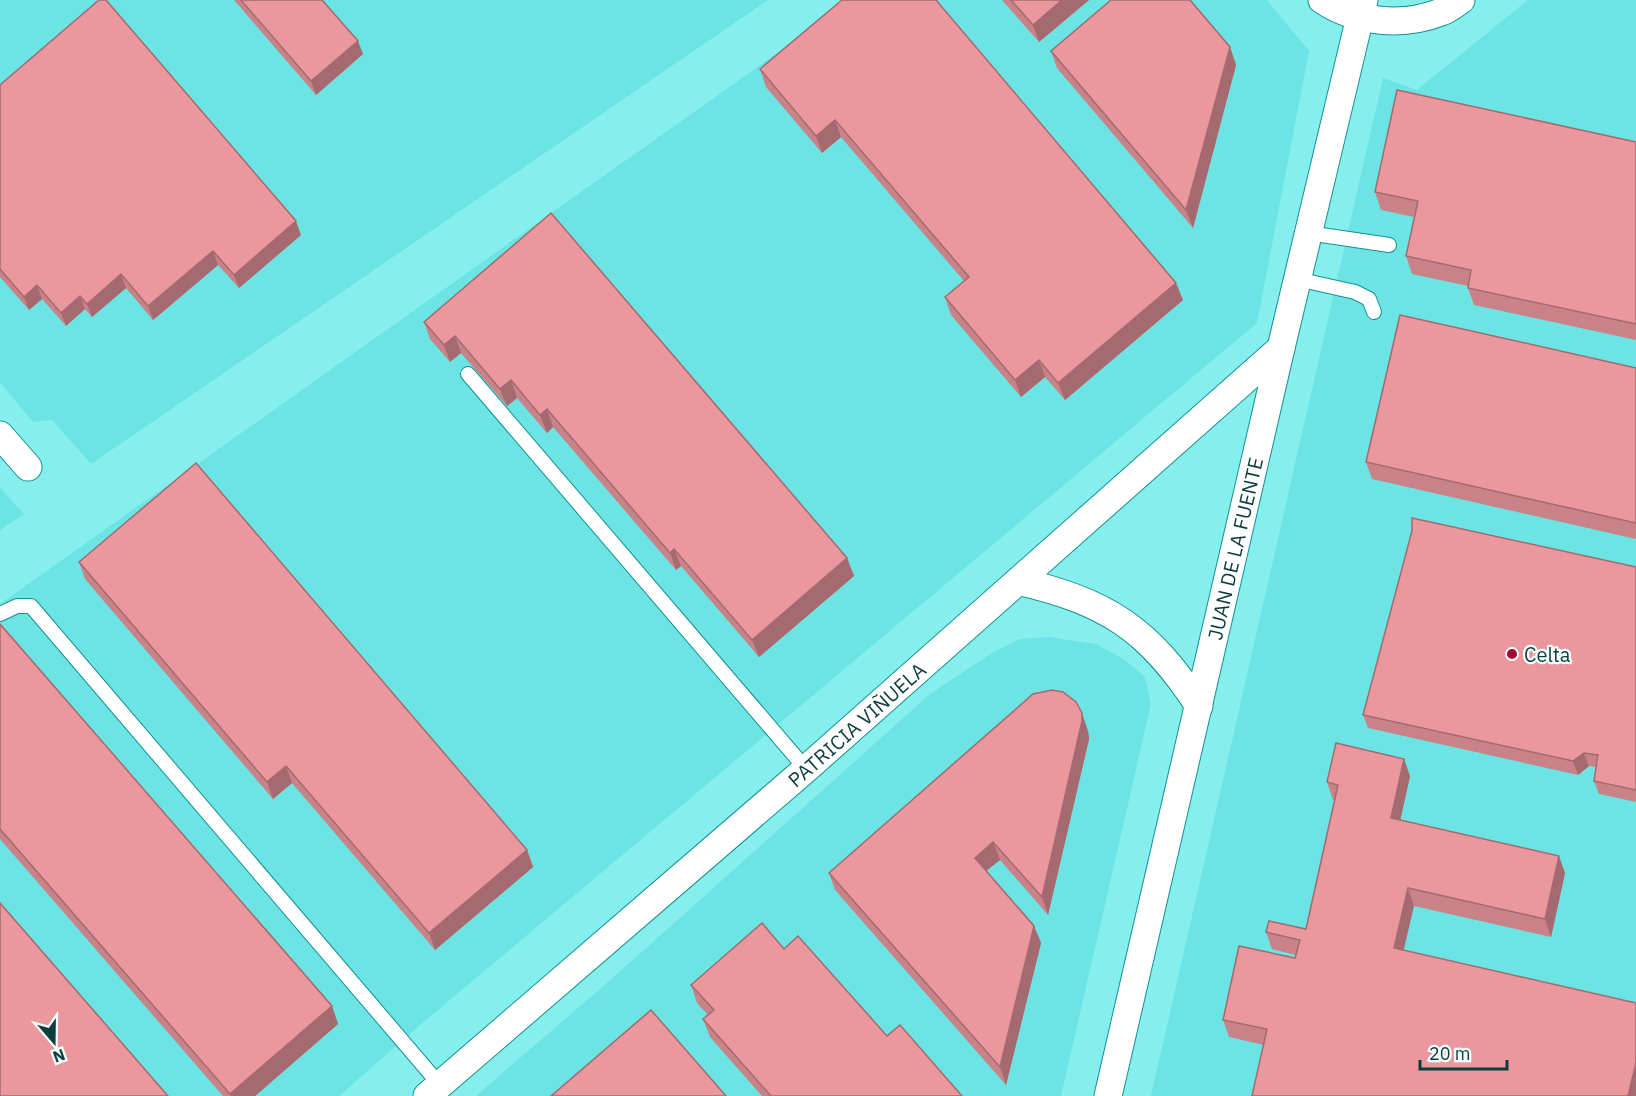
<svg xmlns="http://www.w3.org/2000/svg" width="1636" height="1096" font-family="'IBM Plex Sans',sans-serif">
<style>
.built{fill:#6be4e3}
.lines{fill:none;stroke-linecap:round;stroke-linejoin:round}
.service-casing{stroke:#129191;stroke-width:16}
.minor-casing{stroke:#129191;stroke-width:29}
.service{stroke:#fff;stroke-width:14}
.minor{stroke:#fff;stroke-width:27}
.wall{fill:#c98388}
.shaded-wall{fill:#a46a6f}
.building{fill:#ea989e;stroke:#a46a6f;stroke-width:1.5}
.poi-dot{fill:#a30536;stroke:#f4fefd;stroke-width:2}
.labels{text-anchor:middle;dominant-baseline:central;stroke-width:4.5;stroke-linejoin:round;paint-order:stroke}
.street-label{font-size:20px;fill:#0d3d3d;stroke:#f4fefd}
.poi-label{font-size:20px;fill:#0d3d3d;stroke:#f4fefd;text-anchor:start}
</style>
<rect width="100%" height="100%" fill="#85efee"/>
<!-- built -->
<g class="built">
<polygon points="0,0 768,0 91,464 52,420 33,422 0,382"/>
<polygon points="852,0 1267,0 1309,51 1257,323 427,1019 339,1096 0,1096 0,604"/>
<polygon points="1528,0 1636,0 1636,1096 1151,1096 1383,78 1417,90"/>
<polygon points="0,488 24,514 0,530"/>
<polygon points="1049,637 1096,644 1125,660 1145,677 1151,704 1061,1096 476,1096 615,976 930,694 992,653 1020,639"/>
</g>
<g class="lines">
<!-- service casing -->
<g class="service-casing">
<g id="service">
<polyline points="1308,233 1389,245"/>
<polyline points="1297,279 1355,292 1369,299 1374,312"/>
<polyline points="468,374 806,769"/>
<polyline points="0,614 17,606 31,606 440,1085"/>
</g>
</g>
<!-- minor casing -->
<g class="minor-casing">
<g id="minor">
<path d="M 1322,0 C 1357,23 1403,27 1441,12 C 1448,10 1455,4 1461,0"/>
<polyline points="0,435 28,467"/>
<path d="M 1018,581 C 1107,602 1148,628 1199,706"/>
<path id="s1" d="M 427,1096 L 806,769 L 1281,348"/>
<path id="s2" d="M 1108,1096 L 1281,348 L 1364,0"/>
</g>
</g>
<!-- service -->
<use href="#service" class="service"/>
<!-- minor -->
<use href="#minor" class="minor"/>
</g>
<!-- wall -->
<g class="wall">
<polygon points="234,0 322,0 363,54 316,95"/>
<polygon points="1002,0 1089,0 1039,42"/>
<polygon points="1230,47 1236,65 1193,228 1057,68 1051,51"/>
<polygon points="760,69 1183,300 1065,400 1045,377 1021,397 951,315 945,297 964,281 841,137 822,153 766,87"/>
<polygon points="0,85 301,235 239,288 218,265 153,320 126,288 92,317 85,309 66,326 42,299 29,310 0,277"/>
<polygon points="1636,142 1636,340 1474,305 1468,288 1468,286 1412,274 1406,256 1414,217 1381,210 1375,192"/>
<polygon points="551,213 847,558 854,576 759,657 681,566 676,570 553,427 547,433 517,398 507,406 461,353 450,362 430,339 424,322"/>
<polygon points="1636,368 1636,539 1372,479 1366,462"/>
<polygon points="79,562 527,850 533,867 435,950 292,783 273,799 85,579"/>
<polygon points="1636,567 1636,802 1599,794 1594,781 1596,767 1589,766 1578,775 1368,728 1363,715"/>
<polygon points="0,624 332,1006 338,1024 255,1096 223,1096 0,839"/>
<polygon points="1088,731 1089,739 1048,915 1000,860 986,871 1034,926 1041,943 1006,1085 835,890 829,873"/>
<polygon points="1410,776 1400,820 1565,873 1551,937 1414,906 1264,1045 1229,1037 1223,1020 1295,958 1296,955 1272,949 1266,932 1306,929 1335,800 1333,800 1327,782"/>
<polygon points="784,949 887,1036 962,1096 762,1096 710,1037 703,1019 708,1015 697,1003 691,985"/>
</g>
<!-- shaded-wall -->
<g class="shaded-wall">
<polygon points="1062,0 1089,0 1039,42 1033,25"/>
<polygon points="358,41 363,54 316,95 311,81"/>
<polygon points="1230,47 1236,65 1193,228 1186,210"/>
<polygon points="835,120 841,137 822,153 816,136"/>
<polygon points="296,221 301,235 239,288 234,275"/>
<polygon points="213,251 218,265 153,320 148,306"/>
<polygon points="121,274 126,288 92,317 87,304"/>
<polygon points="1176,283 1183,300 1065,400 1058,383"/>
<polygon points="37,285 42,299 29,310 24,297"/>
<polygon points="80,296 85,309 66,326 61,313"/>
<polygon points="455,336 461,353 450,362 444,345"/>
<polygon points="1039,360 1045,377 1021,397 1015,380"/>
<polygon points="511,380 517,398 507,406 500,389"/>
<polygon points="547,409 553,427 547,433 540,415"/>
<polygon points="674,549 681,566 676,570 670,553"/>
<polygon points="847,558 854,576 759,657 752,640"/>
<polygon points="1082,713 1088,731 1089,739 1048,915 1042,897"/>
<polygon points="1584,753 1589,766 1578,775 1573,761"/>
<polygon points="1404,759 1410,776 1397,835 1391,818"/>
<polygon points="286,766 292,783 273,799 267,782"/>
<polygon points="993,842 1000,860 981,875 975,858"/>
<polygon points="527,850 533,867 435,950 429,933"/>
<polygon points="1559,856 1565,873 1551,937 1545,919"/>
<polygon points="1408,888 1414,906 1400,966 1394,948"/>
<polygon points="1034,926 1041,943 1006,1085 1000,1067"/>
<polygon points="332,1006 338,1024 255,1096 231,1096 230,1094"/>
<polygon points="1636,1063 1636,1096 1628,1096"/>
</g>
<!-- building -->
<g class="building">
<polygon points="99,0 106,0 296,221 234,275 213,251 148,306 121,274 87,304 80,296 61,313 37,285 24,297 0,269 0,85"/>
<polygon points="241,0 322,0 358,41 311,81"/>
<polygon points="842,0 936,0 1176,283 1058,383 1039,360 1015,380 945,297 969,277 835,120 816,136 760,69"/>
<polygon points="1011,0 1062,0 1033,25"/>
<polygon points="1111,0 1190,0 1230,47 1186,210 1051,51"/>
<polygon points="1397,90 1636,142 1636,324 1468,288 1471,270 1406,256 1418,201 1375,192"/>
<polygon points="551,213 847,558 752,640 674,549 670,553 547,409 540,415 511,380 500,389 455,336 444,345 424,322"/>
<polygon points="1400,315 1636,368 1636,523 1366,462"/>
<polygon points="196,463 527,850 429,933 286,766 267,782 79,562"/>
<polygon points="1412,518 1636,567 1636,790 1594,781 1598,755 1584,753 1573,761 1363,715 1412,531"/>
<polygon points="0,624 332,1006 230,1094 0,829"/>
<polygon points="1052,690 1063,692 1076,702 1082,713 1082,721 1042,897 993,842 975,858 1034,926 1000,1067 829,873 1033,694"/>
<polygon points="1336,743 1404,759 1391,818 1559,856 1545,919 1408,888 1394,948 1636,1003 1636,1063 1628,1096 1252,1096 1267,1029 1223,1020 1239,946 1295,958 1300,940 1266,932 1269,921 1306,929 1338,785 1327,782"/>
<polygon points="0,903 168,1096 0,1096"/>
<polygon points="762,923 784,949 798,936 887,1036 900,1025 962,1096 771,1096 703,1019 714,1010 691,985"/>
<polygon points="651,1010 726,1096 551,1096"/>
</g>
<!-- markers -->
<circle class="poi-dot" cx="1512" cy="654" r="6"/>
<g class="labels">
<!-- street labels -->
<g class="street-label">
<text stroke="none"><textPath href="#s2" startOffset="562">JUAN DE LA FUENTE</textPath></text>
<text stroke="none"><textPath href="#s1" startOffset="568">PATRICIA VIÑUELA</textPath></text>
</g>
<!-- poi labels -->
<g class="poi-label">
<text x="1524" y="654">Celta</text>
</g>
</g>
<!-- north arrow -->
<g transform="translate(54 1042) rotate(160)" stroke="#f4fefd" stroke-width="4.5" paint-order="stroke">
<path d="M0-4.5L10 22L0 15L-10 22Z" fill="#0d3d3d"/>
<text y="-9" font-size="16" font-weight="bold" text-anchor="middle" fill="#0d3d3d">N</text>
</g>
<!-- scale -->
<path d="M1420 1060v9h87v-9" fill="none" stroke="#0d3d3d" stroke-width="3"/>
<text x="1429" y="1060" font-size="18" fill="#0d3d3d" stroke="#f4fefd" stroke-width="4.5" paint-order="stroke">20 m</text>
</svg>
